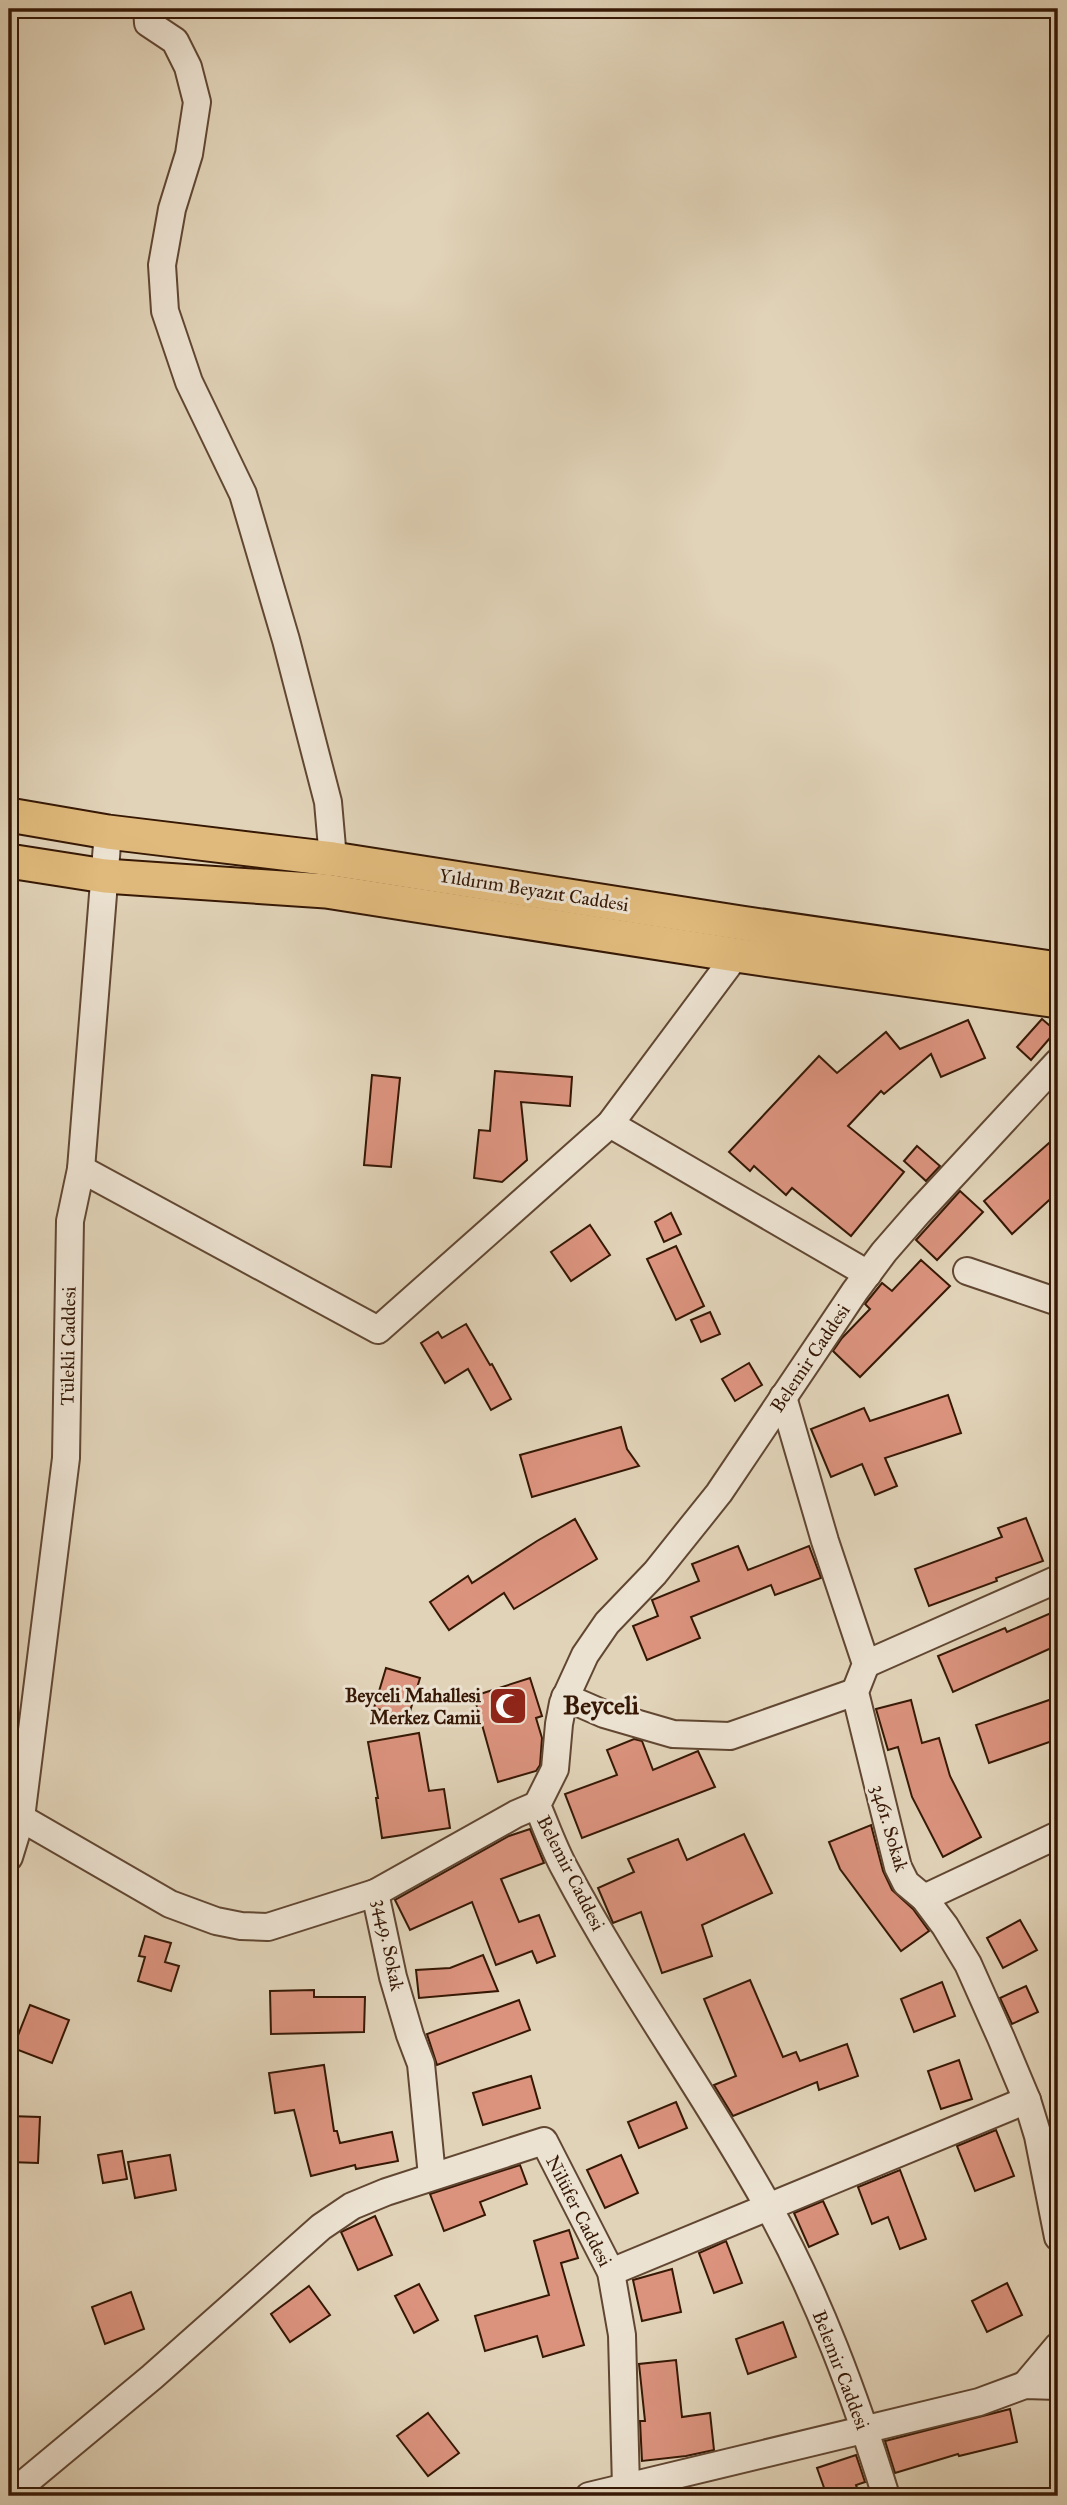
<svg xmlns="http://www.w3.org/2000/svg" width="1067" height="2505" font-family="'IM FELL Great Primer',serif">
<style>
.building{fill:#db937e;stroke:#361805;stroke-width:2}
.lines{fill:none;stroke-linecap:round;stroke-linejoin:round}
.minor-casing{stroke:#614732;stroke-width:30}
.major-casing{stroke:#361805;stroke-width:37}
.minor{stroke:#ece2d1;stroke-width:26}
.major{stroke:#e0ba7c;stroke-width:33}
.labels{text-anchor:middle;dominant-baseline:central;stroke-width:6;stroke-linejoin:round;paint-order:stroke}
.street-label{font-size:19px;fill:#361805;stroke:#ece2d1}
.poi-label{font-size:19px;font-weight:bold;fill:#361805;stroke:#ece2d1;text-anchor:end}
.district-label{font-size:26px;font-weight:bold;fill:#361805;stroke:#ece2d1}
</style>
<rect width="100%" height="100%" fill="#e1d3b8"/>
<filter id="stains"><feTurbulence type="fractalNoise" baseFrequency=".00286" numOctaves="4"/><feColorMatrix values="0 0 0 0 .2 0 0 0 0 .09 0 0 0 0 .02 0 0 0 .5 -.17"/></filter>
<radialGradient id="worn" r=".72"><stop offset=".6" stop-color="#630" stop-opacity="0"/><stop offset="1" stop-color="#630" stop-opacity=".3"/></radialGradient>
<!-- building -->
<g class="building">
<polygon points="1042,1019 1056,1031 1031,1060 1017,1047"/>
<polygon points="968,1020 985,1058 941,1077 931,1054 884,1094 881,1091 848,1126 904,1172 851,1236 792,1188 786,1195 754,1166 750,1171 729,1152 819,1056 837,1073 886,1032 900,1049"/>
<polygon points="495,1071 572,1077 570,1106 521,1102 527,1160 502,1182 474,1178 479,1130 490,1131"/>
<polygon points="372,1075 400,1078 391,1167 364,1165"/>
<polygon points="1058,1135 1058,1192 1012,1234 984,1201"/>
<polygon points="917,1146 940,1166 926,1181 904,1161"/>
<polygon points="960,1191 983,1212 937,1260 916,1240"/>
<polygon points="671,1213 681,1234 664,1242 655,1222"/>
<polygon points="590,1225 610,1255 571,1281 551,1252"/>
<polygon points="676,1246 704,1306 676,1320 647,1259"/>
<polygon points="921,1260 950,1286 860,1377 833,1351 842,1338 870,1309 865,1304 882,1283 892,1291"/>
<polygon points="710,1312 720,1334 701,1342 691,1320"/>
<polygon points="466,1324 490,1365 492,1364 511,1399 491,1410 468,1369 445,1383 421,1343 438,1332 442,1338"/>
<polygon points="749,1363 762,1385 735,1401 722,1379"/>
<polygon points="948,1395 961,1433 885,1458 897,1486 875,1495 862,1464 831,1477 811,1429 864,1408 870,1421"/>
<polygon points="621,1427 627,1449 639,1466 532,1497 520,1455"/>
<polygon points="1026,1518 1043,1561 996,1578 997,1581 929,1606 915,1569 1002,1537 998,1528"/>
<polygon points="575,1519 597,1559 514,1609 504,1593 449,1630 430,1602 468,1576 472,1583 537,1541"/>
<polygon points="738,1546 748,1570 809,1546 821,1578 775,1595 771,1585 691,1617 700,1638 647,1660 633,1626 658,1616 652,1600 699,1581 692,1564"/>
<polygon points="1058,1610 1058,1645 953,1692 938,1656 1005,1628 1007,1632"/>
<polygon points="386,1668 420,1678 408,1718 374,1708"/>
<polygon points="530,1678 542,1716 536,1718 542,1738 540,1765 536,1771 498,1782 474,1696"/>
<polygon points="1058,1697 1058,1739 989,1763 976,1725"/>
<polygon points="911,1700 922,1743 939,1738 950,1776 981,1837 943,1857 912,1797 898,1747 888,1750 876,1709"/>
<polygon points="419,1733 429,1791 444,1789 450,1828 382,1838 376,1798 378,1798 368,1742"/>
<polygon points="634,1739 642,1741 653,1770 698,1751 715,1787 582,1838 565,1794 617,1775 607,1750"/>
<polygon points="871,1825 883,1871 892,1890 913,1909 929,1931 901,1951 840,1869 829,1842"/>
<polygon points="530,1829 544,1863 501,1879 519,1922 539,1915 555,1956 537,1963 532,1951 496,1965 472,1902 410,1930 395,1900 509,1836"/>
<polygon points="744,1834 772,1893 702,1925 712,1956 662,1973 641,1912 613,1923 598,1888 634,1872 628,1859 678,1839 687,1860"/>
<polygon points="1020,1920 1037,1950 1003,1968 987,1938"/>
<polygon points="145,1936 171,1943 165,1962 179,1966 171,1991 138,1981 145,1957 139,1956"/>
<polygon points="483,1955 498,1991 419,1998 416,1970 450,1968"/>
<polygon points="750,1980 783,2057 796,2052 800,2061 847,2044 858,2076 819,2090 817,2082 733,2116 714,2085 736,2076 704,1999"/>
<polygon points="942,1982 955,2016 914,2032 901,1999"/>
<polygon points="1026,1986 1038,2012 1012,2024 1000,1998"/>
<polygon points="314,1990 314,1997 365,1997 364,2032 271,2034 270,1991"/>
<polygon points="519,2000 530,2030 437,2065 427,2034"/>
<polygon points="30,2005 69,2020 52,2063 13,2048"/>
<polygon points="959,2060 972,2099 941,2109 928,2071"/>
<polygon points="324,2065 334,2131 337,2131 340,2143 392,2132 398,2161 356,2169 355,2165 311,2176 294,2110 275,2113 269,2073"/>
<polygon points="531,2076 540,2108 483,2125 473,2093"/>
<polygon points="676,2102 687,2128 639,2148 628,2122"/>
<polygon points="9,2116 40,2117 38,2163 9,2162"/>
<polygon points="996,2130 1014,2176 975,2191 957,2146"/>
<polygon points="122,2151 127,2179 103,2183 98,2155"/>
<polygon points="170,2155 176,2190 135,2198 128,2162"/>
<polygon points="621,2155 638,2193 605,2208 587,2170"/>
<polygon points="520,2165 527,2184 480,2202 485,2215 444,2231 430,2194"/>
<polygon points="900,2170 926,2239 900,2249 888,2217 872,2224 858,2187"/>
<polygon points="823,2201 838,2234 809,2247 794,2213"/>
<polygon points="375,2216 392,2255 358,2270 341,2232"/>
<polygon points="569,2230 578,2258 561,2263 584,2345 543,2357 537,2336 485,2351 475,2316 549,2295 534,2241"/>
<polygon points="726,2241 742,2283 714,2293 699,2253"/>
<polygon points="672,2269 681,2312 642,2321 633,2280"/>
<polygon points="1007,2283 1022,2315 987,2332 972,2301"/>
<polygon points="419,2284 438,2320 414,2333 395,2296"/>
<polygon points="309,2286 330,2315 290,2342 271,2314"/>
<polygon points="131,2292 144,2329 105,2344 92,2307"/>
<polygon points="783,2322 796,2357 748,2374 736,2339"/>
<polygon points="676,2360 682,2417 710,2413 714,2450 686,2456 642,2461 640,2421 645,2421 639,2364"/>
<polygon points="1010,2409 1017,2442 959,2456 958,2454 895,2473 885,2441"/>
<polygon points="428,2413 459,2453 428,2476 397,2436"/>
<polygon points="856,2455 865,2482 856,2485 860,2496 827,2496 817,2468"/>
</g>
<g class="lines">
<!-- minor casing -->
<g class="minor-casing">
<g id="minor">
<polyline points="147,9 148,23 175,41 188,67 197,102 189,154 172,209 162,265 165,311 189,382 243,494 286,640 328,802 333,859"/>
<polyline points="610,1124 868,1274"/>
<polyline points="81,1169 378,1330 610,1124 736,955"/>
<polyline points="967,1271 1058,1302"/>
<polyline points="783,1397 825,1541 866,1664 855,1692 898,1867 906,1883 924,1898 945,1926 968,1964 1001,2038 1027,2100 1038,2136 1058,2237"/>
<polyline points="866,1664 1058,1579"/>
<polyline points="565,1697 604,1714 673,1734 730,1736 855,1692"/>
<polyline points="21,1818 170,1904 216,1921 241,1926 268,1927 375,1893 516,1814 537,1805"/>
<polyline points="9,1857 21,1818 66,1458 70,1221 81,1169 108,832"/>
<polyline points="375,1893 393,1977 410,2035 421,2064 432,2176"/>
<polyline points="924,1898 1058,1835"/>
<polyline points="611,2272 1027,2100"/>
<polyline points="1025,2385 1058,2346"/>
<polyline points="9,2496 152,2377 321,2227 352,2206 386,2192 544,2141 611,2272 622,2335 626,2487 622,2496"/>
<polyline points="589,2496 979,2402 1025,2385 1058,2386"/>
<path d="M 886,2496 C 855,2396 819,2298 768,2206 C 704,2091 626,1985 565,1869 C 554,1849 546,1826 537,1805 L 555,1769 L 559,1724 L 563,1703 L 585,1655 L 607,1623 L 655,1573 L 719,1493 L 855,1291 L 884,1252 L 918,1213 L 1058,1062"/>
</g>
</g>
<!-- major casing -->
<g class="major-casing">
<g id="major">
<polyline points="9,815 108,832 333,859 741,923 1058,969"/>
<polyline points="9,861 105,876 326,891 736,955 1058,1001"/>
</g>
</g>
<!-- minor -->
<use href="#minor" class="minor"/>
<!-- major -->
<use href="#major" class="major"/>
</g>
<!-- icons -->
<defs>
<g id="mosque-square" transform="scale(2.0125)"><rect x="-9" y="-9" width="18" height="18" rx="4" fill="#8f2418" stroke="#ece2d1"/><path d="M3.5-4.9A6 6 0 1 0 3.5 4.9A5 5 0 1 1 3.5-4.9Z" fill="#fff"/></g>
</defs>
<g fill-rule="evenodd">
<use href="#mosque-square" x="508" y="1706"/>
</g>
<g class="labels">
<!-- street labels -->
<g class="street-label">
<text transform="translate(534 890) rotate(9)">Yıldırım Beyazıt Caddesi</text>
<text transform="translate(68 1346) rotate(-89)">Tülekli Caddesi</text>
<text transform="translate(810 1358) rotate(-56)">Belemir Caddesi</text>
<text transform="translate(890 1828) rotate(74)">3461. Sokak</text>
<text transform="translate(571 1873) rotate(63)">Belemir Caddesi</text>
<text transform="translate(389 1945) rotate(79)">3449. Sokak</text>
<text transform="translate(579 2211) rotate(63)">Nilüfer Caddesi</text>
<text transform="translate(841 2370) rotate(69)">Belemir Caddesi</text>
</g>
<!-- poi labels -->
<g class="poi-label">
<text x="481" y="1695">Beyceli Mahallesi<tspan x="481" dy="22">Merkez Camii</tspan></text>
</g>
<!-- district labels -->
<g class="district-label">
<text x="601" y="1705">Beyceli</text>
</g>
</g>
<!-- margin -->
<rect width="1067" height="2505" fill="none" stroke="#e1d3b8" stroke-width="35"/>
<rect x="10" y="10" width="1046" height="2484" fill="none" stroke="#361805" stroke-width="3.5"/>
<rect x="18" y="18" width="1032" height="2470" fill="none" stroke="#361805" stroke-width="2"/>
<rect width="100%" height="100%" filter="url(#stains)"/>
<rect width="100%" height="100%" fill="url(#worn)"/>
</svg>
